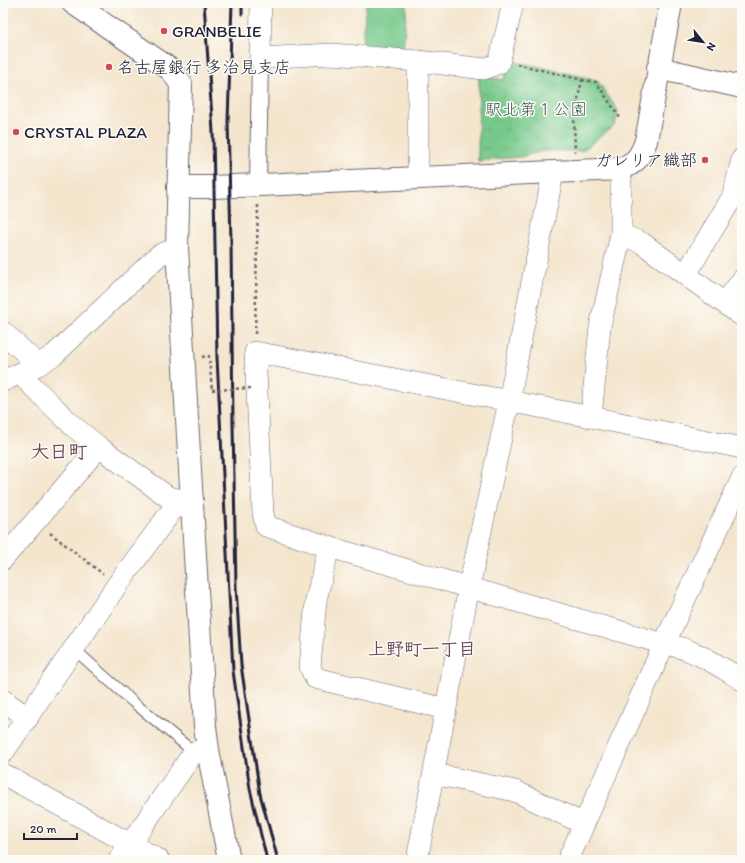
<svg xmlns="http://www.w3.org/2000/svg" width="745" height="863" font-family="Itim,'Klee One',sans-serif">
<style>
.green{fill:#77c98b;stroke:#4c7663}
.park{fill:url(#park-crowns);stroke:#4c7663}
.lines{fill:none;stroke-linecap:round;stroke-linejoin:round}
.service-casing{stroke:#6c666e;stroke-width:12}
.pedestrian-casing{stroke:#6c666e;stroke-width:18}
.minor-casing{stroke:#6c666e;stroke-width:22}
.tertiary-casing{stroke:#6c666e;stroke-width:24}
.path{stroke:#6c666e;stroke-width:2.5;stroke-dasharray:3 3;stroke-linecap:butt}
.service{stroke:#fff;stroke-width:10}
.pedestrian{stroke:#fff;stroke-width:16}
.minor{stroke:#fff;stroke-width:21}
.tertiary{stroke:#fff;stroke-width:22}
.rail{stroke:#22223b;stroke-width:3}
.path-bridge{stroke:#6c666e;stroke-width:2.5;stroke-dasharray:3 3;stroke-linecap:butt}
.poi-dot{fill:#d1495b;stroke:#fdfcf7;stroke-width:1.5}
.labels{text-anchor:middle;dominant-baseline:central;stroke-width:3;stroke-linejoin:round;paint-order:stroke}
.poi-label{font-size:17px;fill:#22223b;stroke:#fdfcf7;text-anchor:start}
.park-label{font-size:17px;fill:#405c57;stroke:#fdfcf7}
.neighbourhood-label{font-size:18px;font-weight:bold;fill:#684c5a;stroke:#fdfcf7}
.quarter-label{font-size:19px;font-weight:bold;fill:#684c5a;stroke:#fdfcf7}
</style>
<defs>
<pattern id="park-crowns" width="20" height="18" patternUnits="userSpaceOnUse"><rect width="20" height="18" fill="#77c98b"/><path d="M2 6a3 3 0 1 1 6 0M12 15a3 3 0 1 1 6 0" fill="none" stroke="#67ac79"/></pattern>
</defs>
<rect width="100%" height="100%" fill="#fdfcf7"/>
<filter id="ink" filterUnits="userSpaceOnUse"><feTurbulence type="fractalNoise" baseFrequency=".025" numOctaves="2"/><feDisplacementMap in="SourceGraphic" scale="8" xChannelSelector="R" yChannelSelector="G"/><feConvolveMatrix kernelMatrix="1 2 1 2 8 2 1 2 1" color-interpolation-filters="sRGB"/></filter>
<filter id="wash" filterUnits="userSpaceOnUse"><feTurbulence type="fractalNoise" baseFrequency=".012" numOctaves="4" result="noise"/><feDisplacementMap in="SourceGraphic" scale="16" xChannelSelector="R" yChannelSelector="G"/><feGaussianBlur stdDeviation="0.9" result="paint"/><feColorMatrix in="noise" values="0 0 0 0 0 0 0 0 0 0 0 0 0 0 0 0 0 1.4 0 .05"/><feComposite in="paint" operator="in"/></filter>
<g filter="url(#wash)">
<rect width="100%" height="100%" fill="#f4e5cd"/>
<!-- green -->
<polygon class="green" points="366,3 407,3 403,50 362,47"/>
<!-- park -->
<polygon class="park" points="509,60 597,80 618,111 615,125 582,151 544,151 520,157 478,161 479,76 504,80"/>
</g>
<g filter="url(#ink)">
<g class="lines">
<!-- service casing -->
<g class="service-casing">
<polyline id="service" points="74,649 133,702 194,752"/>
</g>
<!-- pedestrian casing -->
<g class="pedestrian-casing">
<polyline id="pedestrian" points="258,184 260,58"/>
</g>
<!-- minor casing -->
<g class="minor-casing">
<g id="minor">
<polyline points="261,3 260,58 332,54 418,61 484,69 499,63 513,3"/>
<polyline points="418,178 418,61"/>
<polyline points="621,234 642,243 742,316"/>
<polyline points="686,274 733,196 742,159"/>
<polyline points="725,303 742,280"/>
<polyline points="3,332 38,365"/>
<polyline points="20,374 73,426 99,447 168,497 193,502"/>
<polyline points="3,381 38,365 54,355 159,255 177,248"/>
<polyline points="591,417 600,327 621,234 621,169"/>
<path d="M 742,448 L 591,417 L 255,352 L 263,513 L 266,526 L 329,547 L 664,644 C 691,647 719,666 742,680"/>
<polyline points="329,547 316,600 310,667 315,678 446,709"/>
<polyline points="3,559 99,447"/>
<polyline points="3,700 28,718"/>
<polyline points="3,753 117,585 173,509 193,502"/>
<polyline points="3,774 159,860"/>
<polyline points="434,774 515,791 584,824"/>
<polyline points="119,860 194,752 208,750"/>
<polyline points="417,860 469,587 509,401 553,173"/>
<polyline points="568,860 664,644 742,478"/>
</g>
</g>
<!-- tertiary casing -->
<g class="tertiary-casing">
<g id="tertiary">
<polyline points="73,3 170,69 181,84 177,248 205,726 208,750 229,860"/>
<polyline points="658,68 742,87"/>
<path d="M 178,187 L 213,187 L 621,169 C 637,162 640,157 646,141 L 671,3"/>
</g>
</g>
<!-- path -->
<g class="path">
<polyline points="638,3 643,4"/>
<polyline points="517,64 582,80 574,117 575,152"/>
<polyline points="582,80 596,82 620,118"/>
<polyline points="255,334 258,205"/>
<polyline points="202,357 209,356 212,390"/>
<polyline points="50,533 103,574"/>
</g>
<!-- service -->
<use href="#service" class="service"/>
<!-- pedestrian -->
<use href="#pedestrian" class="pedestrian"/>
<!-- minor -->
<use href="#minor" class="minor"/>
<!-- tertiary -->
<use href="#tertiary" class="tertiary"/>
<!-- rail -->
<g class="rail">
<polyline points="204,3 213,132 217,358 233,671 250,789 267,860"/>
<polyline points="232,3 228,121 231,242 233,424 236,587 241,665 260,794 278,860"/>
<polyline points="242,14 242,3"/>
</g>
<!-- path-bridge -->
<polyline class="path-bridge" points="212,390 251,388"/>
</g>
</g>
<!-- markers -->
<g class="poi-dot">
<circle cx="164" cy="31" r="4"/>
<circle cx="109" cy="67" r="4"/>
<circle cx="16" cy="132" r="4"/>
<circle cx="705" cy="160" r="4"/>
</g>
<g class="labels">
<!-- poi labels -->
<g class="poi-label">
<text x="172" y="31">GRANBELIE</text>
<text x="117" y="67">名古屋銀行 多治見支店</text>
<text x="24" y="132">CRYSTAL PLAZA</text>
<text x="697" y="160" text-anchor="end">ガレリア織部</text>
</g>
<!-- park labels -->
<g class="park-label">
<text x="536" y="109">駅北第１公園</text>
</g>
<!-- neighbourhood labels -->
<g class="neighbourhood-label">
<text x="422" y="649">上野町一丁目</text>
</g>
<!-- quarter labels -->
<g class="quarter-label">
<text x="59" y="451">大日町</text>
</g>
</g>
<!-- margin -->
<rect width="745" height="863" fill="none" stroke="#fdfcf7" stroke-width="16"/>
<!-- north arrow -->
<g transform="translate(703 42) rotate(120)" stroke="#fdfcf7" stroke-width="3" paint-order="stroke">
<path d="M0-3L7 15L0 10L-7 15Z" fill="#22223b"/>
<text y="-6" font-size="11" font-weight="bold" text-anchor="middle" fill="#22223b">N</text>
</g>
<!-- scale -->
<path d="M24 833v6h53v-6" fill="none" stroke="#22223b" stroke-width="2"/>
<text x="30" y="833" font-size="12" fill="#22223b" stroke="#fdfcf7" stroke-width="3" paint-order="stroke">20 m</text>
</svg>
